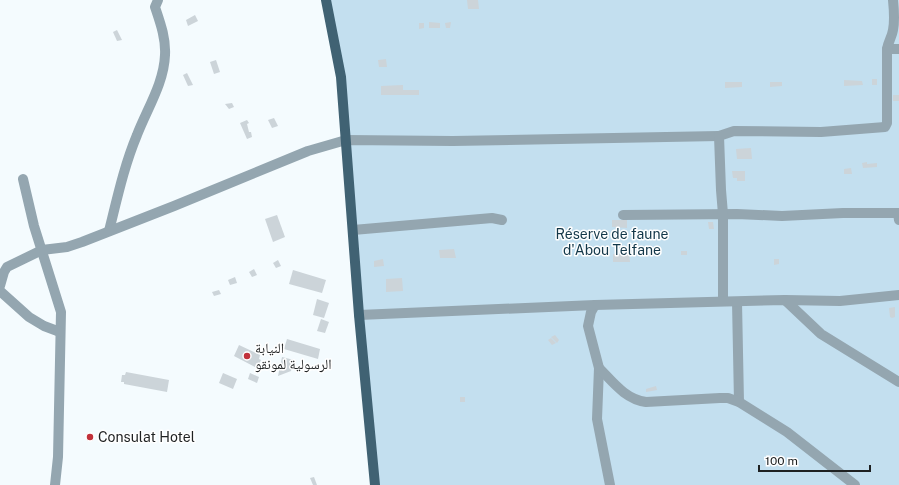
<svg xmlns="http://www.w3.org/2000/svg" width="899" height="485" font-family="'Public Sans','Noto Naskh Arabic',sans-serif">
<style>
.green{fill:#c3dfef}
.building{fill:#ccd4d9}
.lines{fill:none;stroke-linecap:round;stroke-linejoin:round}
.minor{stroke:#94a6b0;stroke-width:10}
.major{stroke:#406273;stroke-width:10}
.poi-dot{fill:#c1313a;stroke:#fff;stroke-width:1.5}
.labels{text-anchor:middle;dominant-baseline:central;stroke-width:3;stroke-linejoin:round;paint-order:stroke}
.park-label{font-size:14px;fill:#123749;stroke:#fff}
.poi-label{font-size:14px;fill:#1e2122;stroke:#fff;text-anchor:start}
</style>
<rect width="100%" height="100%" fill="#f4fbfe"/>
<!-- green -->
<polygon class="green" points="326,0 899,0 899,485 375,485 341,77"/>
<!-- building -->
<g class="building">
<polygon points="467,0 478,0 479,9 468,9"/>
<polygon points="195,15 198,21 188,26 186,20"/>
<polygon points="429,22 440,23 440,28 429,28"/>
<polygon points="451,22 450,28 446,28 445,23"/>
<polygon points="419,23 424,23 424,28 419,29"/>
<polygon points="117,30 122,40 117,41 113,32"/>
<polygon points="386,59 387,67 379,67 378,60"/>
<polygon points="216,60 220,72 214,74 210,62"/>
<polygon points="187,73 193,85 188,86 183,75"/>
<rect x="872" y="79" width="5" height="6"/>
<polygon points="844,80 862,81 863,85 844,86"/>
<polygon points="725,82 742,82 742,87 725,88"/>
<polygon points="770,82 782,82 782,86 770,87"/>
<polygon points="403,85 403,90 419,90 419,95 381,95 381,86"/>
<rect x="893" y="95" width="6" height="6"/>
<polygon points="232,103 234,107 229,109 225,104"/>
<polygon points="274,118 278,126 272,128 268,120"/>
<polygon points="247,120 249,123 247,124 249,132 251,132 252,137 247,139 240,123"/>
<polygon points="751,148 752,159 737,159 736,149"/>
<polygon points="867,162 867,164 877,163 877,167 863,168 862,163"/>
<polygon points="851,168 852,174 844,174 844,169"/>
<polygon points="732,171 745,171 745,181 737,181 737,178 733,178"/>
<polygon points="277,215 285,237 273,242 265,219"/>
<polygon points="612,220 627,220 627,228 612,227"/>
<polygon points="708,222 713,222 714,229 709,229"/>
<polygon points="454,249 456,258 440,258 439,250"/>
<rect x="681" y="251" width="6" height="4"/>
<polygon points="613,254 629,254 630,262 613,262"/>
<polygon points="383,259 384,266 374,267 374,261"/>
<polygon points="774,259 779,259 779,264 774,265"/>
<polygon points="278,260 281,266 276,268 273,263"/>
<polygon points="254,269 257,275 252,277 249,272"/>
<polygon points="293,270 326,280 322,293 289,284"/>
<polygon points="235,277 237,283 230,285 228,280"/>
<polygon points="402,278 403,291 386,292 386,279"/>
<polygon points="219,290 221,294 214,296 212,292"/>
<polygon points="317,299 329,303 324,318 313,315"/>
<polygon points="895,307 895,317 892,318 890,317 889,308"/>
<polygon points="321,319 329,322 325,333 317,331"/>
<polygon points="555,335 559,340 557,343 551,337"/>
<polygon points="551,338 556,343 552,345 548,340"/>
<polygon points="287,339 320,349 318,359 284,349"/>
<polygon points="239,345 260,355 259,359 261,360 259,364 257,363 255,367 234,356"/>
<polygon points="282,357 294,360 291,371 278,376"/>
<polygon points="126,372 169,380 167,392 124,384 124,382 121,382 122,375 125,375"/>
<polygon points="223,373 237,379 233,389 219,383"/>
<polygon points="250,373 259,377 257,383 248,379"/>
<polygon points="656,386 657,390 646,392 646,389"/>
<rect x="460" y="397" width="5" height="5"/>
<polygon points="314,477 317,485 313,485 310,478"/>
</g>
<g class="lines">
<!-- minor -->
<g class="minor">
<polyline points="887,49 899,49"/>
<polyline points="23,179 34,226 61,312 58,457 55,485"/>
<polyline points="623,215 737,214 782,216 843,213 898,213 899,220"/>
<polyline points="353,230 492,218 502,220"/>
<path d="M 109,231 C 117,199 124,166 137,135 C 147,109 164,83 165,55 C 166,38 160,22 155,7 L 158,0"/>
<polyline points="0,286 4,272 7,267 42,250 67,247 82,242 174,206 308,151 346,140 453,141 719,136"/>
<polyline points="0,291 29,317 44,326 60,332"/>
<polyline points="785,300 821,334 899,382"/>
<path d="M 723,301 L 723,214 L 721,190 L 719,136 L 734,131 L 821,132 L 885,127 L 887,123 L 887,49 C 888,42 892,37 893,30 C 895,20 894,10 893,0"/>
<polyline points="737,302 739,402"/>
<polyline points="595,305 591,312 588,326 599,368 597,419 610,485"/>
<polyline points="359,315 595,305 785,300 840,301 899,295"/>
<path d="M 599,368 C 613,382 625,399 646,402 L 720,398 L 728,398 L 739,402 L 787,432 L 855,485"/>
</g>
<!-- major -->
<polyline class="major" points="326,0 341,77 359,315 375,485"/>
</g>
<!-- markers -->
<g class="poi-dot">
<circle cx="247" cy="356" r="4"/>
<circle cx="90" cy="437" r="4"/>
</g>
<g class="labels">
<!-- park labels -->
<g class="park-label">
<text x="612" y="234">Réserve de faune<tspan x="612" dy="16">d'Abou Telfane</tspan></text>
</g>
<!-- poi labels -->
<g class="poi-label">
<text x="255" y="348">النيابة<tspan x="255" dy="16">الرسولية لمونقو</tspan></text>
<text x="98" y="437">Consulat Hotel</text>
</g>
</g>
<!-- scale -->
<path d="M759 465v6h111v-6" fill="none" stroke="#1e2122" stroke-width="2"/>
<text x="765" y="465" font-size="12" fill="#1e2122" stroke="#ffffff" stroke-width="3" paint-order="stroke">100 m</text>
</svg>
